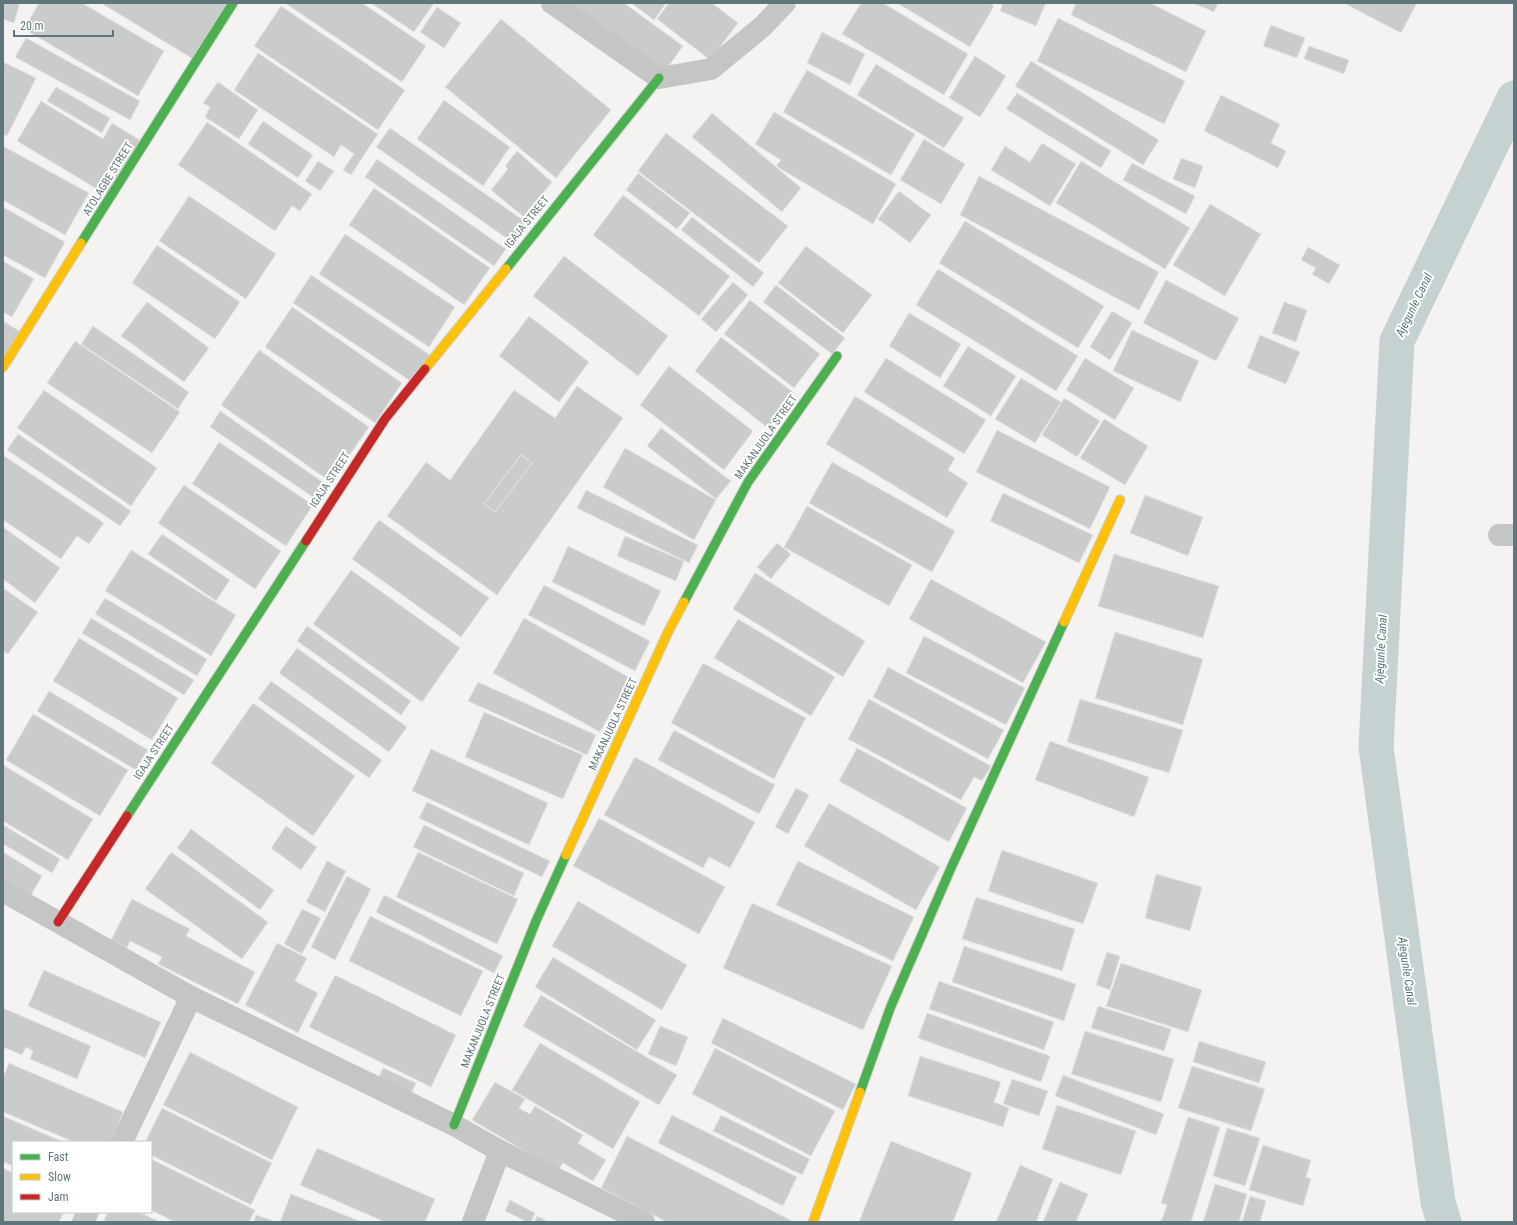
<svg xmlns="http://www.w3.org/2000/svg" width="1517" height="1225" font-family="'Roboto Condensed',sans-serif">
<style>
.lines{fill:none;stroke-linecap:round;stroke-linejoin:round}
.canal{stroke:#c6d1d1;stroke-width:35}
.building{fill:#cacccc;stroke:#e3e2e2;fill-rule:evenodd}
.fast-casing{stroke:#cfd0d0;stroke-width:11}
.slow-casing{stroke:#cfd0d0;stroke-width:11}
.jam-casing{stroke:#cfd0d0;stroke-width:11}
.street{stroke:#c4c6c6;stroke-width:22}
.fast{stroke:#4caf50;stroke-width:9}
.slow{stroke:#ffc107;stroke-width:9}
.jam{stroke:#c62828;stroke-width:9}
.labels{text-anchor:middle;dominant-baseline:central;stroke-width:4;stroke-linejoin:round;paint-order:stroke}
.street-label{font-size:11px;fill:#61767a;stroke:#fff}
.water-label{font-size:12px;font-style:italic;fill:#5c7677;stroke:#fff}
</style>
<rect width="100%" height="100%" fill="#f4f3f2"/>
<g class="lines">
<!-- canal -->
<polyline class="canal" points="1444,1222 1438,1202 1376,747 1397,341 1514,98"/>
</g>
<!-- building -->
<g class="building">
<polygon points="3,3 20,3 14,23 3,19"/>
<polygon points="39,3 82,3 164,51 138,96 24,29"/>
<polygon points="101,3 227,3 193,59"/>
<polygon points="285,3 362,3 426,46 402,82"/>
<polygon points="371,3 434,3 414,32"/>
<polygon points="560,3 624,3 683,46 661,77"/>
<polygon points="631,3 666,3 654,20"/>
<polygon points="669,3 712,3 738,23 710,60 657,19"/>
<polygon points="861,3 883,3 968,54 944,95 842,34"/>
<polygon points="897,3 989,3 994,6 970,47"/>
<polygon points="1003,3 1046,3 1036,26 1000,11"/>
<polygon points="1076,3 1150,3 1206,31 1186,72 1071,15"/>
<polygon points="1193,3 1218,3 1214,12"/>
<polygon points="1344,3 1417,3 1401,33"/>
<polygon points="281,6 405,90 378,130 254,46"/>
<polygon points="437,7 461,23 444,48 420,32"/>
<polygon points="1058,18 1185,81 1164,124 1037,61"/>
<polygon points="501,19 611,110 556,178 445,87"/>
<polygon points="1271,25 1305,38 1297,58 1263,46"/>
<polygon points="822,32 865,54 850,85 807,63"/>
<polygon points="26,38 140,101 130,120 15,57"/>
<polygon points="1309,46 1349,60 1344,74 1304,59"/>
<polygon points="258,53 378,134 351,175 343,170 354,154 341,145 334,157 234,90"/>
<polygon points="975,56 1006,76 980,117 949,98"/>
<polygon points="1031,61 1159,140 1143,165 1015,86"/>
<polygon points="3,62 36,78 7,136 3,134"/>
<polygon points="876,64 964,118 944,148 857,95"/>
<polygon points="807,70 915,134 891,175 783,112"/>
<polygon points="218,82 258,110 239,139 205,117 210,107 203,103"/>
<polygon points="56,87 110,118 102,133 47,101"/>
<polygon points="1017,93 1111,151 1101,168 1006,109"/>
<polygon points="1221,95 1280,124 1271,143 1286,151 1278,168 1204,131"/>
<polygon points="444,100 510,147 483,186 417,139"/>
<polygon points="41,101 103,139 112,123 140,140 107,195 17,141"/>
<polygon points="774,112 896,184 873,224 776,166 781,160 755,144"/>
<polygon points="712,113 801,188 782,212 692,137"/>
<polygon points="263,121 313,155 298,178 248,144"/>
<polygon points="207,122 312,194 300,211 292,206 275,231 178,165"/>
<polygon points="390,128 526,222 512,242 376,147"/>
<polygon points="666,133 788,226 759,263 638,171"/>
<polygon points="924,139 965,164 941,204 900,180"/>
<polygon points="1042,143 1076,164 1050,206 991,170 1005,146 1030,162"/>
<polygon points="3,146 89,193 65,235 3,200"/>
<polygon points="517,151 552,182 524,217 491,190 508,169 505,166"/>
<polygon points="1181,158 1203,166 1195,188 1173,179"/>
<polygon points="377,159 506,249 494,266 365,177"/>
<polygon points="318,161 334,171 320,191 305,181"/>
<polygon points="1081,161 1190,228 1165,269 1056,203"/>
<polygon points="1132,163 1195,196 1186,214 1123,180"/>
<polygon points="638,173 690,213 677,229 626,190"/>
<polygon points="979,176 1159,272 1139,310 960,215"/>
<polygon points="374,188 490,268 464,305 349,225"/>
<polygon points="899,191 931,215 910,243 878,219"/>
<polygon points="623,195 730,276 699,316 593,235"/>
<polygon points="189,196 276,254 246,299 159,241"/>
<polygon points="1210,204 1261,234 1225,296 1173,265"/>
<polygon points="3,207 65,242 45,278 3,255"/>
<polygon points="692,217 764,273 753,287 681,230"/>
<polygon points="965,221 1104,306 1078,348 939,263"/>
<polygon points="345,234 455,307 429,347 319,274"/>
<polygon points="157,245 240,302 215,339 132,283"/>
<polygon points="806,246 872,295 843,333 778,283"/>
<polygon points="1308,247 1340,265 1329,284 1312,274 1316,268 1301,260"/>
<polygon points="564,256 668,336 638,376 533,296"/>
<polygon points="3,261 34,279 12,317 3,312"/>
<polygon points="938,269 1078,356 1056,391 916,305"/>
<polygon points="311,275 430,355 412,382 293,303"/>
<polygon points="1166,280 1239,318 1216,361 1143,323"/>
<polygon points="733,282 748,295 716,332 701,319"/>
<polygon points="776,285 845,338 832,354 763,302"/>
<polygon points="750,300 820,354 794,388 724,334"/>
<polygon points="147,302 209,348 184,382 121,336"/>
<polygon points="1284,302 1307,310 1296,342 1272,333"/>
<polygon points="292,307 402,383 375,423 265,347"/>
<polygon points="1112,311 1132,323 1110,360 1090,347"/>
<polygon points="909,313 961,344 940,378 889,346"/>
<polygon points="529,316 589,362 559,402 499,356"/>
<polygon points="3,321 21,332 3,363"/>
<polygon points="93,326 189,392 178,409 81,344"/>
<polygon points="1132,330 1199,361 1180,402 1113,371"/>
<polygon points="1260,335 1300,352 1286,384 1247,368"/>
<polygon points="721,337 794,393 768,428 695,371"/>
<polygon points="75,341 180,412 152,453 47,383"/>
<polygon points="968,346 1016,376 991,416 943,386"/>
<polygon points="259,350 369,427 331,482 221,405"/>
<polygon points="886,358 986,420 964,454 864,392"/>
<polygon points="1085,358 1134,388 1115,420 1066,390"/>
<polygon points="669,366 753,431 724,470 640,405"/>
<polygon points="1021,378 1061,402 1035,443 995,419"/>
<path d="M 577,386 L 623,418 L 497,595 L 387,516 L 426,462 L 450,480 L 514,390 L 555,418 ZM 521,455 L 532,463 L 495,512 L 484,504 Z"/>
<polygon points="44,390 157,468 131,506 17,428"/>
<polygon points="855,396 955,458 948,470 968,483 947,518 826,444"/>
<polygon points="1064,398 1100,421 1077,457 1042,435"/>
<polygon points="220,411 327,485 317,500 210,427"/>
<polygon points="1104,419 1148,446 1125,485 1080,458"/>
<polygon points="661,428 731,481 716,499 647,446"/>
<polygon points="997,430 1110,487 1090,529 976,472"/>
<polygon points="18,434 131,511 120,526 7,450"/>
<polygon points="219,442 313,505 286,546 192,484"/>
<polygon points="625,448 716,500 694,540 603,487"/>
<polygon points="3,455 104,523 89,544 77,536 61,559 3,520"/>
<polygon points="521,455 532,463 495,512 484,504"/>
<polygon points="832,462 955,531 932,572 809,503"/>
<polygon points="184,485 281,551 255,589 158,523"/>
<polygon points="586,490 698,545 689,563 577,508"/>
<polygon points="1003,493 1093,535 1079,563 990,521"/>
<polygon points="1145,495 1203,517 1188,556 1130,533"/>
<polygon points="807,506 912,565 889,606 784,547"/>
<polygon points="379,520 489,598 461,637 352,559"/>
<polygon points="3,527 60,568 35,603 3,579"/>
<polygon points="162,534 230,580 216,601 148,554"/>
<polygon points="625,536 684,561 676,581 617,556"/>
<polygon points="777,543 791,554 771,579 757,567"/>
<polygon points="568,546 661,591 644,626 552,582"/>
<polygon points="131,550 236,615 211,656 105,591"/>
<polygon points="1114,554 1219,586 1203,638 1098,606"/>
<polygon points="351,570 460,648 422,702 313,624"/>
<polygon points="755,573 865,641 843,677 733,609"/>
<polygon points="931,579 1046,642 1023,683 909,619"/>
<polygon points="544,585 650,641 635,671 528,615"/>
<polygon points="3,588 38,612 8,654 3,651"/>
<polygon points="105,598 207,659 197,676 95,614"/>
<polygon points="91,618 194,680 184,695 82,633"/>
<polygon points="524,618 630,678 600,732 493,673"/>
<polygon points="738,619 835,677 811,716 714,658"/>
<polygon points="307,626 411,701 401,715 297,641"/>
<polygon points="1115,632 1203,659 1183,725 1095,698"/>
<polygon points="924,636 1025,688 1006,725 906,673"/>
<polygon points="79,638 178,698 152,740 53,681"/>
<polygon points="297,648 407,727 389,752 279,673"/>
<polygon points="703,663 806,718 774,779 671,723"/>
<polygon points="888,667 1004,730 988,759 873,697"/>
<polygon points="271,681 382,760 369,778 258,699"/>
<polygon points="478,682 596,735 587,755 468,701"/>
<polygon points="49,691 148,750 136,770 37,711"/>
<polygon points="869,699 991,766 982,781 974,777 961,800 848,739"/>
<polygon points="1080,699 1183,730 1169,773 1067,742"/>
<polygon points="253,703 355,776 313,836 211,763"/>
<polygon points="484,712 583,755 563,799 465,757"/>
<polygon points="33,714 128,770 100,816 6,760"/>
<polygon points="674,730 775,785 759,814 658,760"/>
<polygon points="1050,741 1149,777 1134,817 1035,780"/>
<polygon points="857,748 967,808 949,842 839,781"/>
<polygon points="431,749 548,803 529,845 412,791"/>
<polygon points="635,757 755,822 730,868 709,857 703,868 604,815"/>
<polygon points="3,765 93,819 68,860 3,821"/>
<polygon points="796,788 809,795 788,834 775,827"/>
<polygon points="427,802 550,861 542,877 419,818"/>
<polygon points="829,803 940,867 916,910 804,846"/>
<polygon points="599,818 725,887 699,934 573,866"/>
<polygon points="3,825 60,859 52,873 3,844"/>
<polygon points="424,825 524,873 514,896 413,847"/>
<polygon points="286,826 317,847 301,870 271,848"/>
<polygon points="191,829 274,890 260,910 177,848"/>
<polygon points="1002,850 1098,883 1083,924 988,891"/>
<polygon points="3,852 42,876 31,895 3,879"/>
<polygon points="171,852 268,922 242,959 145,889"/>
<polygon points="418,852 518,899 497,944 396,897"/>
<polygon points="327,861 346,871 325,912 306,902"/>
<polygon points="798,861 914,917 893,961 776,905"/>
<polygon points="1156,874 1202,887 1190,931 1145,918"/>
<polygon points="347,876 371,889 335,960 311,947"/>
<polygon points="384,895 503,956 494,973 376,912"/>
<polygon points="976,897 1075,929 1062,971 962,939"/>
<polygon points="132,899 190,929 186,936 255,972 238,1004 158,964 162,957 130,941 127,948 111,940"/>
<polygon points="578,901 687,965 662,1010 552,946"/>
<polygon points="752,903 892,966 863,1030 723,968"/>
<polygon points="302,909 321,918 302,954 284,944"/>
<polygon points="370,916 483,971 461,1016 349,961"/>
<polygon points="277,943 307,958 295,981 318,993 298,1033 245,1005"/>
<polygon points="964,946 1076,984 1064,1021 952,982"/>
<polygon points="1107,952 1120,956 1110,990 1096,985"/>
<polygon points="553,957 656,1020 637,1050 535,987"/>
<polygon points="1121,963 1202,990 1188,1032 1106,1006"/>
<polygon points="44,970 161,1022 145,1058 28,1006"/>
<polygon points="335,975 456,1035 431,1087 309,1027"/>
<polygon points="939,981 1054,1022 1044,1050 929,1009"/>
<polygon points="541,995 677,1075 659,1105 523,1026"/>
<polygon points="1098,1006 1171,1029 1164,1051 1091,1028"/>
<polygon points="3,1008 91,1046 77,1079 30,1059 33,1051 26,1047 22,1055 3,1047"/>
<polygon points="927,1013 1050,1056 1041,1082 918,1038"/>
<polygon points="723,1018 856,1084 843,1110 711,1043"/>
<polygon points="660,1026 688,1037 676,1066 648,1054"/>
<polygon points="1085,1031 1174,1059 1161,1102 1071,1074"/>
<polygon points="1199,1041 1266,1062 1259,1083 1193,1062"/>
<polygon points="540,1043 640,1102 613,1149 512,1090"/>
<polygon points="715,1048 835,1111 811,1156 692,1094"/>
<polygon points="190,1052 298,1107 272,1160 163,1105"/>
<polygon points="920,1056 1001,1082 994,1102 1009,1108 1003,1127 908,1096"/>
<polygon points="9,1063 123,1112 111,1142 74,1142 3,1112 3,1078"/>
<polygon points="1192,1066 1265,1089 1251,1131 1178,1108"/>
<polygon points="383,1068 416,1083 410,1096 377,1081"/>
<polygon points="1063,1075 1164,1114 1156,1135 1055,1096"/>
<polygon points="1012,1079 1048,1091 1039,1116 1003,1104"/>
<polygon points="495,1082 525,1099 519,1108 530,1114 535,1106 583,1135 578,1143 606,1160 593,1181 563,1163 558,1171 472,1120"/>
<polygon points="1057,1105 1136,1131 1121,1175 1042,1149"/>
<polygon points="162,1108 272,1163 251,1205 151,1155 151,1142 145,1142"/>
<polygon points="672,1115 797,1177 783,1206 658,1143"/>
<polygon points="721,1115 810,1159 802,1175 713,1131"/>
<polygon points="3,1116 63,1142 13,1142 13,1166 3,1162"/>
<polygon points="1188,1117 1220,1127 1191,1222 1161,1222 1167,1205 1161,1203"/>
<polygon points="1227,1128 1260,1138 1245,1186 1213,1176"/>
<polygon points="627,1136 794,1222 667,1222 601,1188"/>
<polygon points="891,1141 972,1173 953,1222 859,1222"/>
<polygon points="1263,1145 1311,1160 1306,1177 1311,1179 1303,1206 1249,1190"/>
<polygon points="317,1148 435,1199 425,1222 385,1222 300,1185"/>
<polygon points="151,1159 255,1210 249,1222 175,1222 151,1210"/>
<polygon points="1020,1165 1053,1179 1036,1222 996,1222"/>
<polygon points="3,1168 13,1173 13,1212 64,1212 59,1222 6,1222 3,1221"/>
<polygon points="1060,1182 1088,1194 1076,1222 1043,1222"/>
<polygon points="1215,1184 1247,1194 1239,1222 1203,1222"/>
<polygon points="291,1194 362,1222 280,1222"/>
<polygon points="1250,1196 1266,1201 1260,1222 1242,1222"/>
<polygon points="510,1200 535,1213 531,1222 527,1222 505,1211"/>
<polygon points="108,1212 139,1212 160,1222 108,1222 104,1220"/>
<polygon points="256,1215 277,1222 254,1222"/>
<polygon points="537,1216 549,1222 535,1222"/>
</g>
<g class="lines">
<!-- fast casing -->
<g class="fast-casing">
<g id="fast">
<polyline points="81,243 233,3"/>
<polyline points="506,269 659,78"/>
<polyline points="684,602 748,482 837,356"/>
<polyline points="127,816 306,541"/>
<polyline points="860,1092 891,1006 951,868 1064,622"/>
<polyline points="454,1125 536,921 566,855"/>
</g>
</g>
<!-- slow casing -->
<g class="slow-casing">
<g id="slow">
<polyline points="3,367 81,243"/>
<polyline points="425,369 506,269"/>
<polyline points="1064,622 1120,500"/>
<polyline points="566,855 668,632 684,602"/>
<polyline points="813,1222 860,1092"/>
</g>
</g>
<!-- jam casing -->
<g class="jam-casing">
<g id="jam">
<polyline points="306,541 385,419 425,369"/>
<polyline points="58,922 127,816"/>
</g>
</g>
<!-- street -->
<g class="street">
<polyline points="552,3 659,78 711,69 763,26 785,3"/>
<polyline points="1499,535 1514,535"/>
<polyline points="3,891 191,997 454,1125 500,1151 644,1222"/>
<polyline points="122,1142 191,997"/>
<polyline points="83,1222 88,1212"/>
<polyline points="473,1222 500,1151"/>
</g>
<!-- fast -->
<use href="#fast" class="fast"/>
<!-- slow -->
<use href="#slow" class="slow"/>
<!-- jam -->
<use href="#jam" class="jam"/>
</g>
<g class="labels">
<!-- street labels -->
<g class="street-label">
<text transform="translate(108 179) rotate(-58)">ATOLAGBE STREET</text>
<text transform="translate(527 222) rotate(-51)">IGAJA STREET</text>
<text transform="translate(766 437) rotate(-55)">MAKANJUOLA STREET</text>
<text transform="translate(330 480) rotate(-57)">IGAJA STREET</text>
<text transform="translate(613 724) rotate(-65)">MAKANJUOLA STREET</text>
<text transform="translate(154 752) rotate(-57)">IGAJA STREET</text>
<text transform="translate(483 1021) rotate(-68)">MAKANJUOLA STREET</text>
</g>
<!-- water labels -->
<g class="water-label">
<text transform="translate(1414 305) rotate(-64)">Ajegunle Canal</text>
<text transform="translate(1381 649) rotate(-87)">Ajegunle Canal</text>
<text transform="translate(1407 971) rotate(82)">Ajegunle Canal</text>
</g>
</g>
<!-- border -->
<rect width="1517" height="1225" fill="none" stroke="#61767a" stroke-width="8"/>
<!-- legend -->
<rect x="12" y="1141" width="140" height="72" fill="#ffffff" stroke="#c0c8ca"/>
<rect x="20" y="1154" width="20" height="6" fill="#4caf50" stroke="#c0c8ca"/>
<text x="48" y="1161" font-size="12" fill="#61767a">Fast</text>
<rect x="20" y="1174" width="20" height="6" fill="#ffc107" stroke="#c0c8ca"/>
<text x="48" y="1181" font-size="12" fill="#61767a">Slow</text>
<rect x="20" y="1194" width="20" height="6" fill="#c62828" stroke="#c0c8ca"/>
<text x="48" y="1201" font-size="12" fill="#61767a">Jam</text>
<!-- scale -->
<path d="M14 30v6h99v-6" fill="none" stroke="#61767a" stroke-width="2"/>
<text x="20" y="30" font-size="12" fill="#61767a" stroke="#ffffff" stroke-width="3" paint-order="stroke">20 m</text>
</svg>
